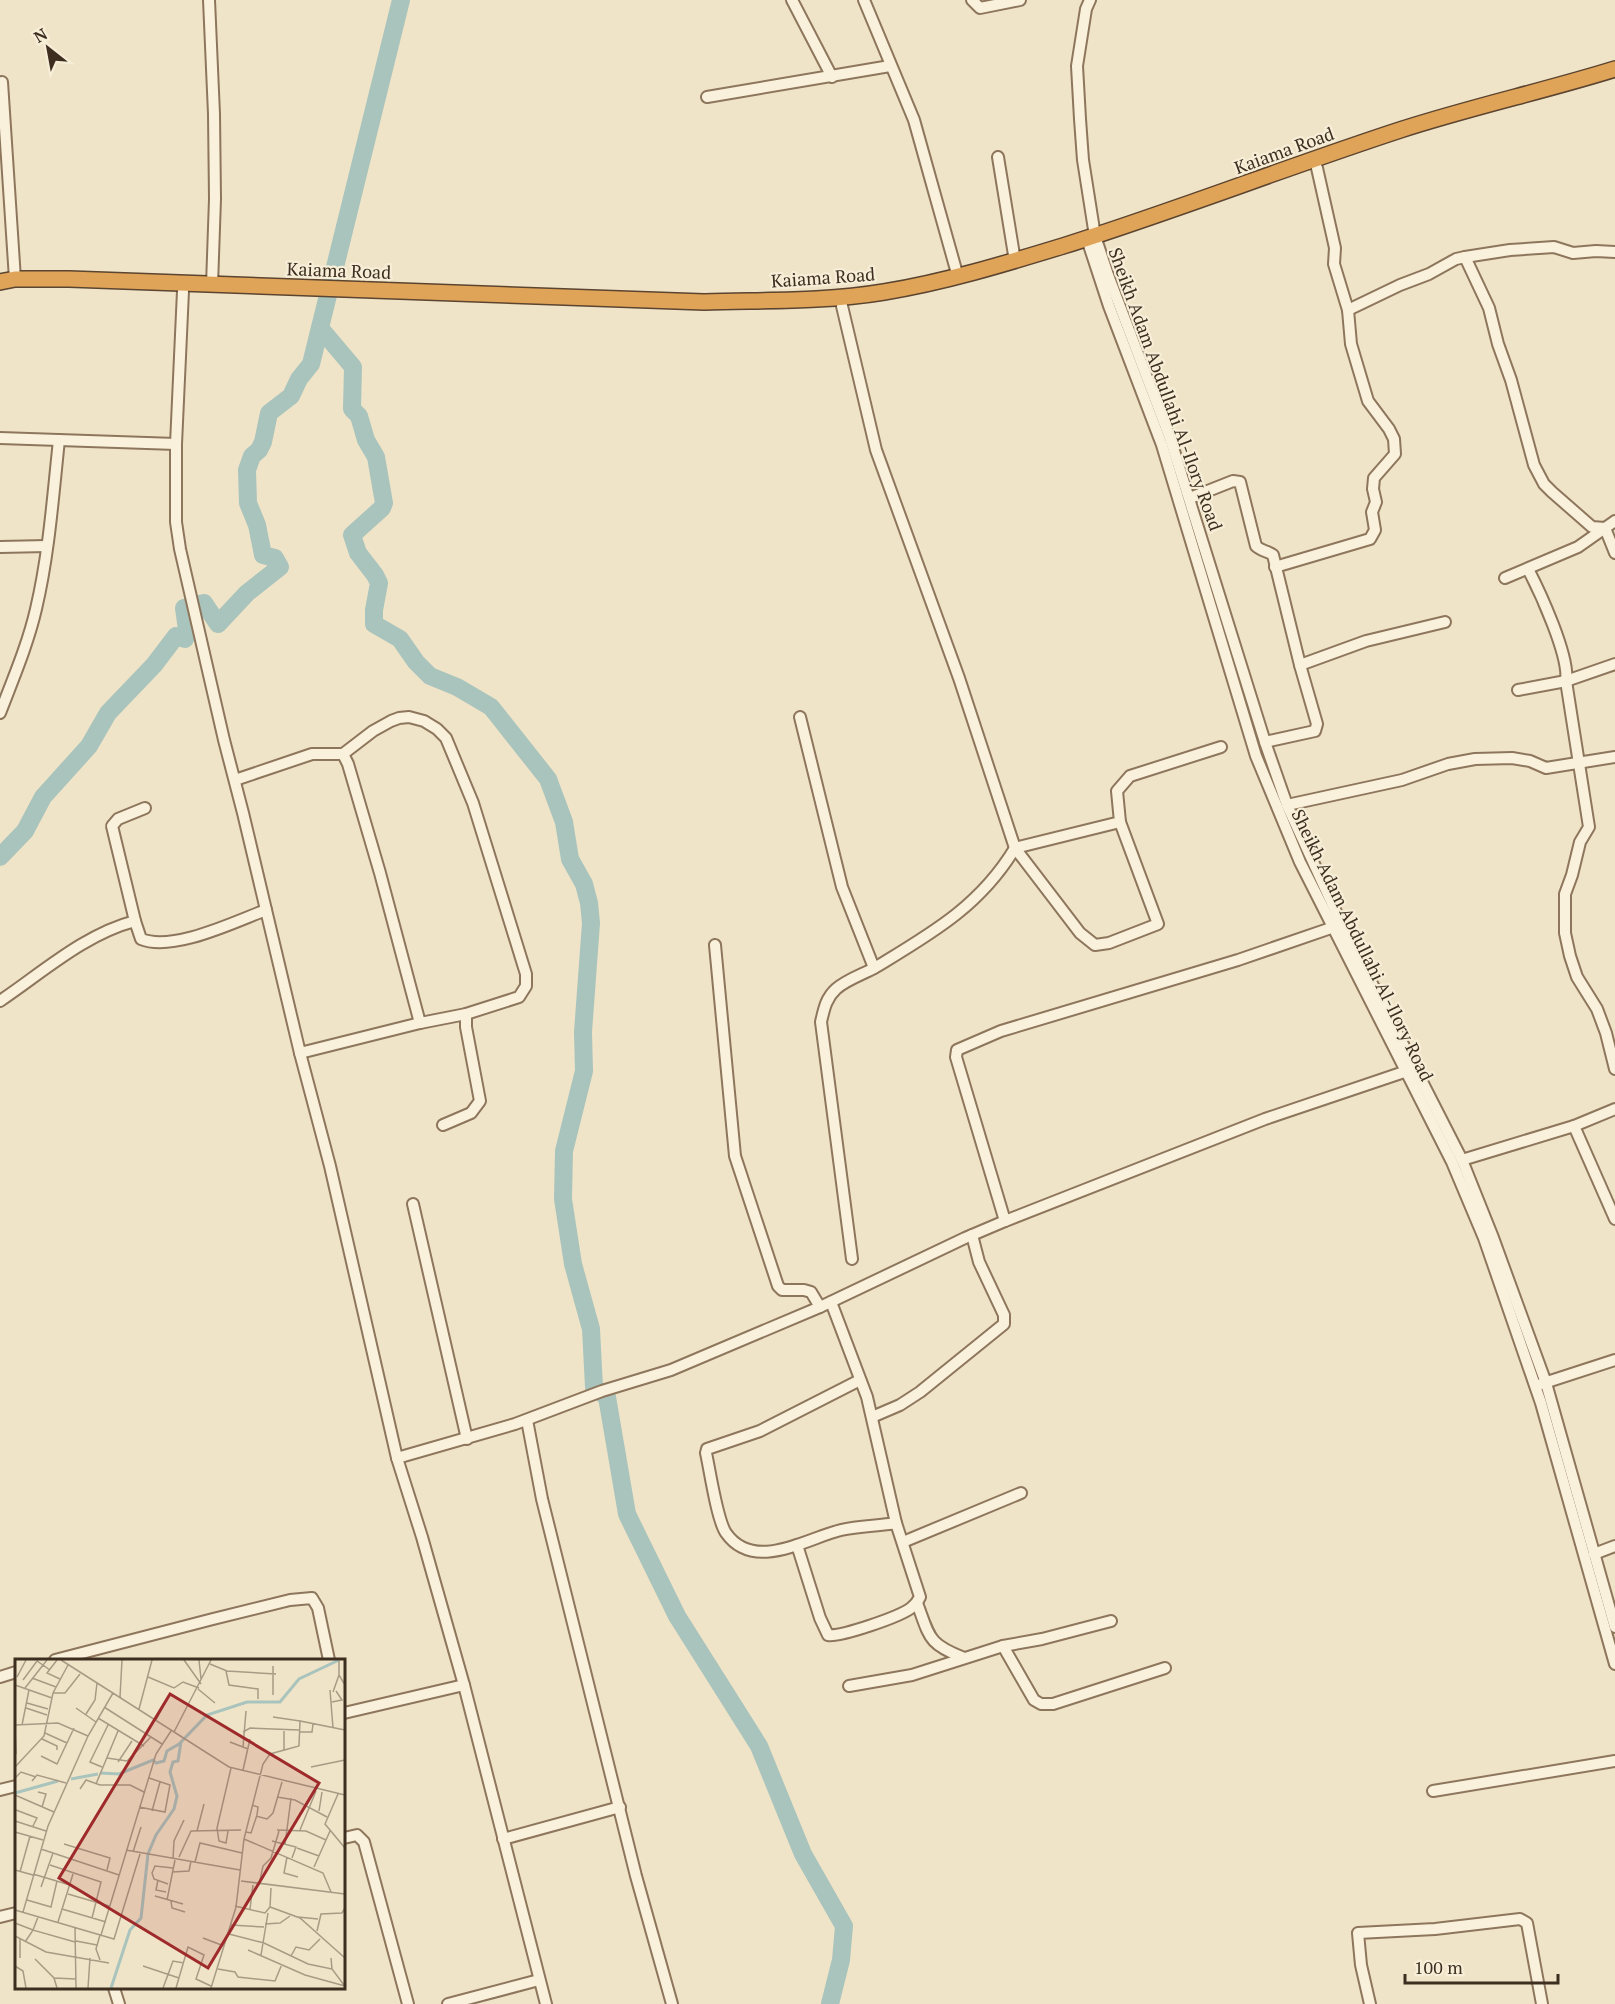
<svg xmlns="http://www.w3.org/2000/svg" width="1615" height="2004" font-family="'PT Serif',serif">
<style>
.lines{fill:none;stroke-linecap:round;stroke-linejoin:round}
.river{stroke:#a9c4bc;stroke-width:18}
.minor-casing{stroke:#8d765c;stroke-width:14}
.highway-casing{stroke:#5b4430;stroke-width:18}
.minor{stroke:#faf1dc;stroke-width:10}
.highway{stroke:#e0a458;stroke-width:15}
.labels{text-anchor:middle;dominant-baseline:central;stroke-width:4.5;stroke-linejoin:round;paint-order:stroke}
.street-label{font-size:18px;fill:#3d2e20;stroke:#f7eed8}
.inset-river{fill:none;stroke:#a9c4bc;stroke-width:3}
.inset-road{fill:none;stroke:#a89b85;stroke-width:1.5}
.view{fill:#9e2a2b;fill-opacity:0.15;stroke:#9e2a2b;stroke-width:3}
.inset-edge{fill:none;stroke:#3d2e20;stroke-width:3}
</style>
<rect width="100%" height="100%" fill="#f0e4c8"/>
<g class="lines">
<!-- river -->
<g class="river">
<polyline points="320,328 353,367 352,409 359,416 366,440 376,457 384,503 382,508 352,535 358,553 375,575 379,583 374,610 374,624 400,639 416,662 430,676 457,687 491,707 548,779 564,822 570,859 584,884 589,903 591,923 583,1032 584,1071 564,1151 563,1199 573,1264 591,1329 594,1387 607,1397 627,1514 677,1616 759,1746 803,1854 844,1926 841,1960 830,2004"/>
<polyline points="0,857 25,831 43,797 89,746 108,713 154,665 176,636 185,639 187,630 184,608 204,603 218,624 247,593 280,567 275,558 263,555 257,525 248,503 247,470 252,456 259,450 263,442 269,413 291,396 299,379 311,364 401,0"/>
</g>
<!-- minor casing -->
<g class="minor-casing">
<g id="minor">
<polyline points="209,0 214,114 215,199 212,285"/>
<polyline points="792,0 832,77"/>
<polyline points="864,0 914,120 958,277"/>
<polyline points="972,0 980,8 1020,0"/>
<polyline points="1090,0 1086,9 1077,66 1080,119 1083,160 1095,236 1108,275 1170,438 1265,742 1287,805 1341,923 1462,1160 1492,1235 1546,1383 1615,1627"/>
<polyline points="2,82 15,279"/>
<polyline points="707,97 890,66"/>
<polyline points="998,157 1015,261"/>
<polyline points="1087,239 1109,306 1162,445 1256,756 1300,862 1452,1162 1484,1238 1541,1403 1615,1664"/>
<polyline points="1465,257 1489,308 1498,344 1511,380 1534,465 1544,484 1552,492 1592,527 1605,528 1615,553"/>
<polyline points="183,291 176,444 176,522 180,549 224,740 243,813 300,1053 330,1166 397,1458 422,1537 464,1685 546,2004"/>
<polyline points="842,306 876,450 959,678 1015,848 1080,933 1095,945 1109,943 1158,924 1120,822"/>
<polyline points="1348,310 1400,285 1429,274 1456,259 1465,257 1510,250 1554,247 1573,253 1596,251 1615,252"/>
<polyline points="0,438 176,444"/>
<path d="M 1190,498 L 1233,481 L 1240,482 L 1256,546 C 1261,551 1268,551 1273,555 L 1300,665 L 1317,724 L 1315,731 L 1265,742"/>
<polyline points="0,547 47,546"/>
<polyline points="1275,567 1370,539 1375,530 1372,512 1376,502 1373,489 1374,478 1395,454 1394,439 1389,429 1368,401 1351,344 1348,310 1334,264 1335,248 1317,168"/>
<path d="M 1528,569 C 1540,592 1570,657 1566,681 L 1589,827 L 1580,842 L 1572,875 L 1565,894 L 1565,933 L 1570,956 L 1577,977 L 1597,1009 L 1606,1033 L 1615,1069"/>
<polyline points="1505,578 1578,547 1615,521"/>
<polyline points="1300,665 1366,641 1445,622"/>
<polyline points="1518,690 1566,681 1615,664"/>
<path d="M 0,713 C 13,679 28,644 36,609 C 49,554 53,496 59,440"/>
<polyline points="800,717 842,887 874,968"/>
<polyline points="343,754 348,764 380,873 420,1023"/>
<polyline points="235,780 312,754 343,754 373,731 391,721 399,718 409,717 424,721 437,729 446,738 473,803 526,974 526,986 519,997 466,1014 420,1023 300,1053"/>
<polyline points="1287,805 1402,780 1448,764 1475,759 1512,758 1530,761 1546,768 1615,757"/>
<polyline points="135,921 112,826 118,819 145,808"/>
<polyline points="715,945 735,1156 778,1286 782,1290 804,1290 811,1292 820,1307"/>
<path d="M 0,1001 C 43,972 85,934 135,921 L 141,939 C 173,952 234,922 266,910"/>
<polyline points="443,1125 471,1113 480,1101 466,1027 466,1014"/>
<polyline points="1574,1126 1615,1219"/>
<polyline points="1462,1160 1574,1126 1615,1109"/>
<polyline points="413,1204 467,1439"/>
<polyline points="1005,1221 956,1057 957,1050 1001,1031 1238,960 1334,927"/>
<path d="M 852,1259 L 821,1022 C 824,1009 826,998 836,989 C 847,979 864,974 876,967 C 932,933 980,906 1015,848 L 1120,822 L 1117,791 L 1130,776 L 1221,747"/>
<path d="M 860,1380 L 760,1431 L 707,1449 L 706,1453 C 710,1471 717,1520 726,1533 C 754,1573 807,1538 841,1530 C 859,1526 878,1526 896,1523"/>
<polyline points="1541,1384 1615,1360"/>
<polyline points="872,1417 900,1405 920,1392 1004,1324 1004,1315 979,1262 972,1235"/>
<polyline points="527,1420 542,1499 636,1876 672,2004"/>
<polyline points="397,1458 515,1424 602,1391 671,1370 820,1307 965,1238 1005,1221 1265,1119 1407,1071"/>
<polyline points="903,1542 1021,1493"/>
<path d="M 797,1545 L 820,1618 L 828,1635 C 841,1637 899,1617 911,1608 C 915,1605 918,1601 920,1597 L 896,1523 L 867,1397 L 831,1302"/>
<polyline points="1594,1554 1615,1546"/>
<path d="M 917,1603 C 930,1638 928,1644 964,1658"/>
<polyline points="1003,1646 1034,1700 1041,1704 1053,1704 1165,1668"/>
<polyline points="55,1660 213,1619 290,1600 312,1598 318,1608 329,1660"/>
<polyline points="0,1677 16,1672"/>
<polyline points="849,1686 912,1675 1003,1646 1042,1639 1111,1621"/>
<polyline points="344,1713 464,1685"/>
<polyline points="0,1790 16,1786"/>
<polyline points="1433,1791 1615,1761"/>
<polyline points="344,1838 357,1835 364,1842 408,2004"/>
<polyline points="503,1839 620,1807"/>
<polyline points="0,1917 16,1913"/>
<polyline points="114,1988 119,2004"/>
<polyline points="448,2004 539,1980"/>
<polyline points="1370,2004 1361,1965 1358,1933 1435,1929 1520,1919 1527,1923 1542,2004"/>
</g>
</g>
<!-- highway casing -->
<g class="highway-casing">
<path id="highway" d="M 0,282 L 15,279 L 69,279 L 704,302 C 764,300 824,302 884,292 C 945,282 1004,264 1063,246 C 1177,210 1287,167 1400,130 C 1471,107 1544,91 1615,69"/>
</g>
<!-- minor -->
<use href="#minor" class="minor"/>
<!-- highway -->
<use href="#highway" class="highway"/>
</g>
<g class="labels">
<!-- street labels -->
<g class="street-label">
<text transform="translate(1284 150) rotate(-20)">Kaiama Road</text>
<text transform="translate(339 270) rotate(2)">Kaiama Road</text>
<text transform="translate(823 277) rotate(-4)">Kaiama Road</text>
<text transform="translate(1166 389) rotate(70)">Sheikh Adam Abdullahi Al-Ilory Road</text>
<text transform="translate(1363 945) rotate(64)">Sheikh Adam Abdullahi Al-Ilory Road</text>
</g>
</g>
<!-- overview -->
<g transform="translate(15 1659)">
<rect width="330" height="330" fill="#f0e4c8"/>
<path class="inset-river" d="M 85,114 L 104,115 L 138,101 L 141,104 L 149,102 L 152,92 L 164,85 L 192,56 L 232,43 L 265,43 L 284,20 L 324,1M 56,120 L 83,115M 0,134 L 43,122M 96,329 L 115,271 L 126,259 L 133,195 L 141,176 L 159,150 L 162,137 L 155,113 L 158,103 L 163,102 L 166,83"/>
<path class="inset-road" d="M 42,1 L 32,14 L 45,20M 46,1 L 214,108 L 330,136M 169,1 L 186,25M 184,1 L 186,20M 324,2 L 324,16 L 330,26M 195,5 L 212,12 L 261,15M 258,7 L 258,36M 211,12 L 214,26 L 243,30 L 243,40M 2,18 L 11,1M 133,18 L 159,29 L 168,23 L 184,29M 17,19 L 41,28M 8,21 L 22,2 L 35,11M 0,26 L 37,39M 10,29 L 32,1M 183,30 L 200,44M 315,31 L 318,69M 318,33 L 324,16M 38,34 L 50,34 L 65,15M 105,38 L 107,1M 317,43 L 327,41 L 321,32M 12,44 L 33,50M 89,48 L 147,85M 11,49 L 32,56M 61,49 L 81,63M 124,50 L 137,1M 71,55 L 80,41 L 82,24M 258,58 L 285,62M 83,59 L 129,87M 141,61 L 151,42M 0,66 L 43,64 L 73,77M 7,66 L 14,31M 0,67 L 1,95M 159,73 L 196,1M 228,73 L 235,69 L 284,71M 284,73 L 297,73 L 298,65M 30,74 L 52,84M 27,80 L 42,87 L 42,91M 215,83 L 233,90M 228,88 L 231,52M 269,91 L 269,72M 26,97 L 42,105 L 59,69M 92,99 L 112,102 L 136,78M 103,103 L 117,82M 0,108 L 29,77 L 38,34 L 53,6M 87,108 L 75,103 L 93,66M 296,108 L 330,101M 228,111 L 235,80M 0,119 L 6,113 L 21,118M 17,122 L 22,116 L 51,124M 81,125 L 103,72M 65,130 L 71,121 L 85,126 L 115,126 L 129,133M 23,133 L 31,135 L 27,148M 323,135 L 310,165 L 330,189M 0,136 L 39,153M 262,138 L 280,141 L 312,158M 124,148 L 150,153 L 155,126 L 134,119M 1,151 L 22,159 L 18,167M 137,152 L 145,123M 304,152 L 307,133M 241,157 L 252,160 L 258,154 L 267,123M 0,162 L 31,172M 262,171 L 291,172 L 311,181M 285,171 L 301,132M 182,172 L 189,145M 213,172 L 211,184 L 204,182 L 202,169 L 216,109M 0,173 L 28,181M 231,173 L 236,174 L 242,156 L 243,148 L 237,146M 229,180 L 308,214 L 316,233M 257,182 L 281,188 L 277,199M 49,185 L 95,199 L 92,211M 270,186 L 276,139M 282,189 L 304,197M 26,190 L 104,216M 111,191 L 225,211M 118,193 L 126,168M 164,198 L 176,172 L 226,171M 272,198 L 269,214 L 283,218M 158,200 L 159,182 L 169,161M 180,203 L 185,184 L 227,194M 35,206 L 86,223 L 77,259M 299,208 L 315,172M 0,211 L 18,216M 5,213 L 15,177M 157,213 L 174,212 L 176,202M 18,215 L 55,226M 143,221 L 141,231 L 151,233M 226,222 L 330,235M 153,225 L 139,220 L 137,214 L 140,207 L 158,209M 244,226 L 248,207 L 256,199 L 264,172M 26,228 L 38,194M 53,235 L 94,247M 140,237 L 168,245M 12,241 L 36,248 L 42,222M 152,241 L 160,201M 156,242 L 157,249 L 170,253M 220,247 L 250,254 L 255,248 L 285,259 L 330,299M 255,248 L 256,229M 47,250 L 91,263M 235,250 L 238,226M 0,251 L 99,280 L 125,195M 8,253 L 33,167 L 73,77 L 98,34M 283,258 L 303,260M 43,263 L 58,215M 0,264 L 18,271 L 23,258M 250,265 L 265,264 L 275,257M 216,266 L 249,268M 60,269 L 61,329M 302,272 L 306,255 L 327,254 L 330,249M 214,275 L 249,284 L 293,305 L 317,310M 85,276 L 81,290 L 85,301M 86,276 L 141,95 L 156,72M 0,277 L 31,293 L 94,304M 188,279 L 209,287M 5,280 L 5,299M 61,282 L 82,286M 10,283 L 18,271 L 60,283M 233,291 L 290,316 L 330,327M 246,296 L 253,254M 276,297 L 281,288 L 294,291 L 305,280M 316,299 L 317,310 L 329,326M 20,300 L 39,319 L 42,329M 0,307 L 8,312 L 11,329M 128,307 L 164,319M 203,310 L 220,313 L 223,318 L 260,322 L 267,305M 39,319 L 61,320M 73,329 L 75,299M 148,329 L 158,302 L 169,304M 161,329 L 173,288 L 189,296 L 181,320 L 196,327M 196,329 L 221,248 L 229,180 L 248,105 L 255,95 L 284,87 L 285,62 L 330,71"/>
<path class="view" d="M 155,35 L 304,124 L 193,309 L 44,219 Z"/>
<rect width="330" height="330" class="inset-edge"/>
</g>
<!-- north arrow -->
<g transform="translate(48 48) rotate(329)" stroke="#f7eed8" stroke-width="4.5" paint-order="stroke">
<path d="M0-4.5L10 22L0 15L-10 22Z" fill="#3d2e20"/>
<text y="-9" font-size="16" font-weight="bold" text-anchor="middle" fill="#3d2e20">N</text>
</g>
<!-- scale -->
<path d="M1405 1974v9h153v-9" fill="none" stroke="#3d2e20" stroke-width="3"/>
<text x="1414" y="1974" font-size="18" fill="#3d2e20" stroke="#f7eed8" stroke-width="4.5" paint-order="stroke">100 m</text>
</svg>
